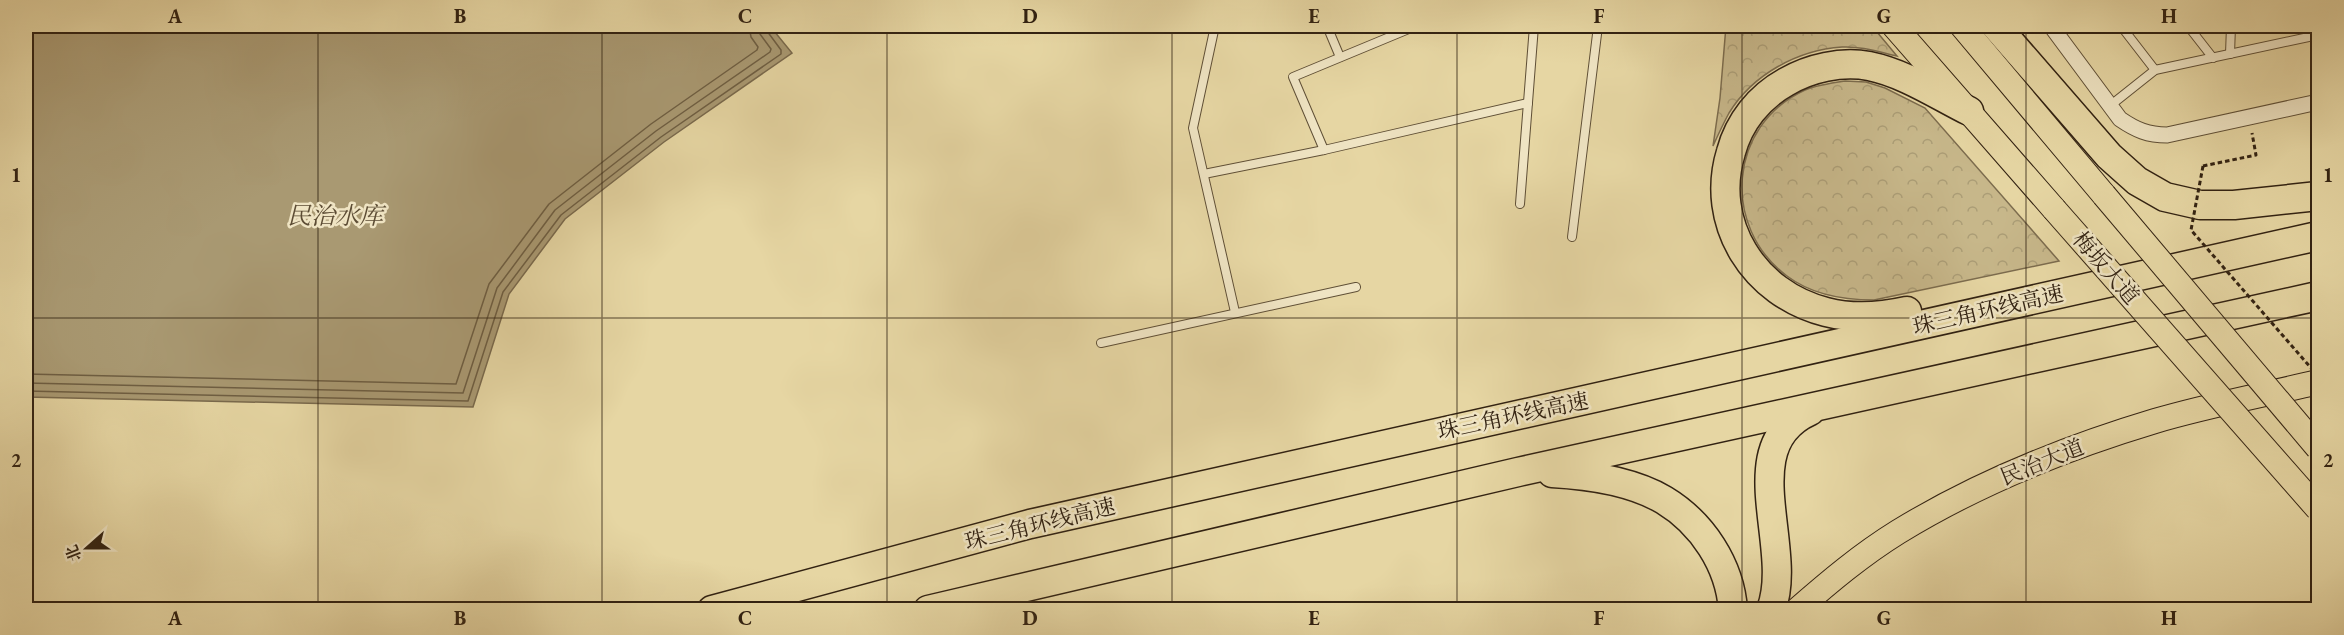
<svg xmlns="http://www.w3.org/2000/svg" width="2344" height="635" font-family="'EB Garamond','Noto Serif SC',serif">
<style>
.forest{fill:url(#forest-crowns);stroke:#7c6c4e;stroke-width:1.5}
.water{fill:#a99972;stroke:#79694c;stroke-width:1.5}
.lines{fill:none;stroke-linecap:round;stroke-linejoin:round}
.shore{stroke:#6e5e42;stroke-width:1.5}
.lane-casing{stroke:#5f4f36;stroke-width:10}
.street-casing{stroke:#5f4f36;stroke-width:17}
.primary-casing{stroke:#322212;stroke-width:26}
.highway-casing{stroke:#322212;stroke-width:31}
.path{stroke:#322212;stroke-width:3;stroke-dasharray:4.5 3;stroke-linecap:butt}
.lane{stroke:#efe4c3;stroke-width:8}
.street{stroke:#efe4c3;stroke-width:15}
.primary{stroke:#e6d6a3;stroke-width:24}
.highway{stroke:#e6d6a3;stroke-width:28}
.primary-bridge-casing{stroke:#322212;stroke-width:26;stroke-linecap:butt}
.path-bridge{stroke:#322212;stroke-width:3;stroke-dasharray:4.5 3;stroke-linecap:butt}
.primary-bridge{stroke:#e6d6a3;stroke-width:24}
.grid{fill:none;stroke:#322212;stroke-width:1.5;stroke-opacity:0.55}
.labels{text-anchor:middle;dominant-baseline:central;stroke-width:5;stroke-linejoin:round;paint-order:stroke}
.street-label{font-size:22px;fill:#322212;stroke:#efe4c3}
.water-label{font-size:24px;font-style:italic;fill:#5c4c34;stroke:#efe4c3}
.neatline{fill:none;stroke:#322212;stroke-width:2}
.grid-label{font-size:20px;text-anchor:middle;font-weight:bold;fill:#322212}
</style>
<defs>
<pattern id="forest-crowns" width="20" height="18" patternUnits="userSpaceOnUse" patternTransform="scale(1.5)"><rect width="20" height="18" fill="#c7b78a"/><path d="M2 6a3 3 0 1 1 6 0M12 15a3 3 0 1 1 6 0" fill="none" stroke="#ab9d76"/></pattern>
</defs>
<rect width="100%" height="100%" fill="#e6d6a3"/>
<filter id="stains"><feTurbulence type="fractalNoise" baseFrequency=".00333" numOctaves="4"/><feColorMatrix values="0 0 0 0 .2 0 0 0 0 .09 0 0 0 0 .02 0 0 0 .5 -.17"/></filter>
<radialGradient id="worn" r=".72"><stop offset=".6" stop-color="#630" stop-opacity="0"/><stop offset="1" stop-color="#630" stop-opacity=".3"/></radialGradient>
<!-- forest -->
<g class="forest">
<path d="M 1726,26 L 1872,26 L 1897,56 C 1879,52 1861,46 1842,47 C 1798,50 1753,74 1729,113 C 1723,124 1718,135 1713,146 L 1720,98 Z"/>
<path d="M 1845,81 L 1866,82 L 1885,88 L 1925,108 L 2059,261 L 1874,300 C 1844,300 1812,295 1787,276 C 1721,227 1728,125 1805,90 C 1817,85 1831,83 1845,81 Z"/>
</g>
<!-- water -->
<polygon class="water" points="26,26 770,26 792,53 664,142 565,219 509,294 473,407 26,397"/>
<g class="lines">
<!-- shore -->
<g class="shore">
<polyline points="26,374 456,384 489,284 549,204 651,124 757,50 758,47 751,37 749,26"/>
<polyline points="26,383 463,393 497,288 555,210 656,131 770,52 771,49 760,34 758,26"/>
<polyline points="26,391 468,401 503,292 561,215 661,137 781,54 781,50 767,31 766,26"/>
</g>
<!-- lane casing -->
<g class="lane-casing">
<g id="lane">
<polyline points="1215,26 1193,128 1235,312"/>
<polyline points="1327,26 1340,57"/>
<polyline points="2121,26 2155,70"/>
<polyline points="2188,26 2213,58"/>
<polyline points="2230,54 2231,26"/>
<polyline points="2111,105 2155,70 2318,35"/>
<polyline points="1324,150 1293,77 1416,26"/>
<polyline points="1204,174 1324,150 1528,103"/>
<polyline points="1520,204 1534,26"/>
<polyline points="1572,237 1598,26"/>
<polyline points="1101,343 1356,287"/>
</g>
</g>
<!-- street casing -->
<g class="street-casing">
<path id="street" d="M 2051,26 L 2120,119 C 2136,130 2148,135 2167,135 L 2318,102"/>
</g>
<!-- primary casing -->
<g class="primary-casing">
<g id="primary">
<polyline points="1894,26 2054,209"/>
<polyline points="1962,26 2104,195"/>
<path d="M 1797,610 C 1829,582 1861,555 1898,532 C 1978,483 2065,448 2155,421 C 2209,405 2264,395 2318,382"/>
</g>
</g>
<!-- highway casing -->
<g class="highway-casing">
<g id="highway">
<polyline points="1996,26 2109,156 2137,181 2165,197 2200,205 2234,205 2318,196"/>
<path d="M 1907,311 C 1880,317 1853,319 1826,312 C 1754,294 1709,223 1731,152 C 1739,122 1759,97 1786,82 C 1810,68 1841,61 1869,66 C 1904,73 1937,95 1969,111"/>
<path d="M 1552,473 C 1589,475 1632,481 1664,500 C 1702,523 1730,565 1733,610"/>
<polyline points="712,610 1030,524 2318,236"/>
<polyline points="928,610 1518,472 2318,296"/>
<path d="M 1771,610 C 1795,547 1732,446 1810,411"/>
</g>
</g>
<!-- path -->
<polyline class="path" points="2203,166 2256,155 2252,133"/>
<!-- lane -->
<use href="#lane" class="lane"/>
<!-- street -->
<use href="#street" class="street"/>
<!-- primary -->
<use href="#primary" class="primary"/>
<!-- highway -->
<use href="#highway" class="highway"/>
<!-- primary-bridge casing -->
<g class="primary-bridge-casing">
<g id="primary-bridge">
<polyline points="2104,195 2318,448"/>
<polyline points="2054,209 2318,509"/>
</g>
</g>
<!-- path-bridge -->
<polyline class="path-bridge" points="2203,166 2191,230 2318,376"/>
<!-- primary-bridge -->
<use href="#primary-bridge" class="primary-bridge"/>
</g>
<!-- grid -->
<path class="grid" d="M 318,26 L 318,610M 602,26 L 602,610M 887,26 L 887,610M 1172,26 L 1172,610M 1457,26 L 1457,610M 1742,26 L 1742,610M 2026,26 L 2026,610M 26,318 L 2318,318"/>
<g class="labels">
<!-- street labels -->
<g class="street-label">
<text transform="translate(2106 268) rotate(49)">梅坂大道</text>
<text transform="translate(1988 310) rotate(-13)">珠三角环线高速</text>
<text transform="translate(1513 416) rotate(-12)">珠三角环线高速</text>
<text transform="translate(2042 462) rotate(-22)">民治大道</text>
<text transform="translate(1040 524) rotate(-14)">珠三角环线高速</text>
</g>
<!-- water labels -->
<g class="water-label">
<text x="335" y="215">民治水库</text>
</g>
</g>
<!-- margin -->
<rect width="2344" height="635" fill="none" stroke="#e6d6a3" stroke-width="66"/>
<!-- north arrow -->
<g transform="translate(87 548) rotate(249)" stroke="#efe4c3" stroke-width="4.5" paint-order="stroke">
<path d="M0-4.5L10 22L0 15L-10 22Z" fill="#322212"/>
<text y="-9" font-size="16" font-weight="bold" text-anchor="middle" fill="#322212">北</text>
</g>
<rect x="33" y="33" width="2278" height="569" class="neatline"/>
<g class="grid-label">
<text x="175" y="23">A</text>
<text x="460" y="23">B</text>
<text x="745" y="23">C</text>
<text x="1030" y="23">D</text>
<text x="1314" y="23">E</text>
<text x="1599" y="23">F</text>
<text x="1884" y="23">G</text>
<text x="2169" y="23">H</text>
<text x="16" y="182">1</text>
<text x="2328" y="182">1</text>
<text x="16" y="467">2</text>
<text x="2328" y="467">2</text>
<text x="175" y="625">A</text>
<text x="460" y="625">B</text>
<text x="745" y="625">C</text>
<text x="1030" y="625">D</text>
<text x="1314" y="625">E</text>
<text x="1599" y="625">F</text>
<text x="1884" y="625">G</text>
<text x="2169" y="625">H</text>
</g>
<rect width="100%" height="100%" filter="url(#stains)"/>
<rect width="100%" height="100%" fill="url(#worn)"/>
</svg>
